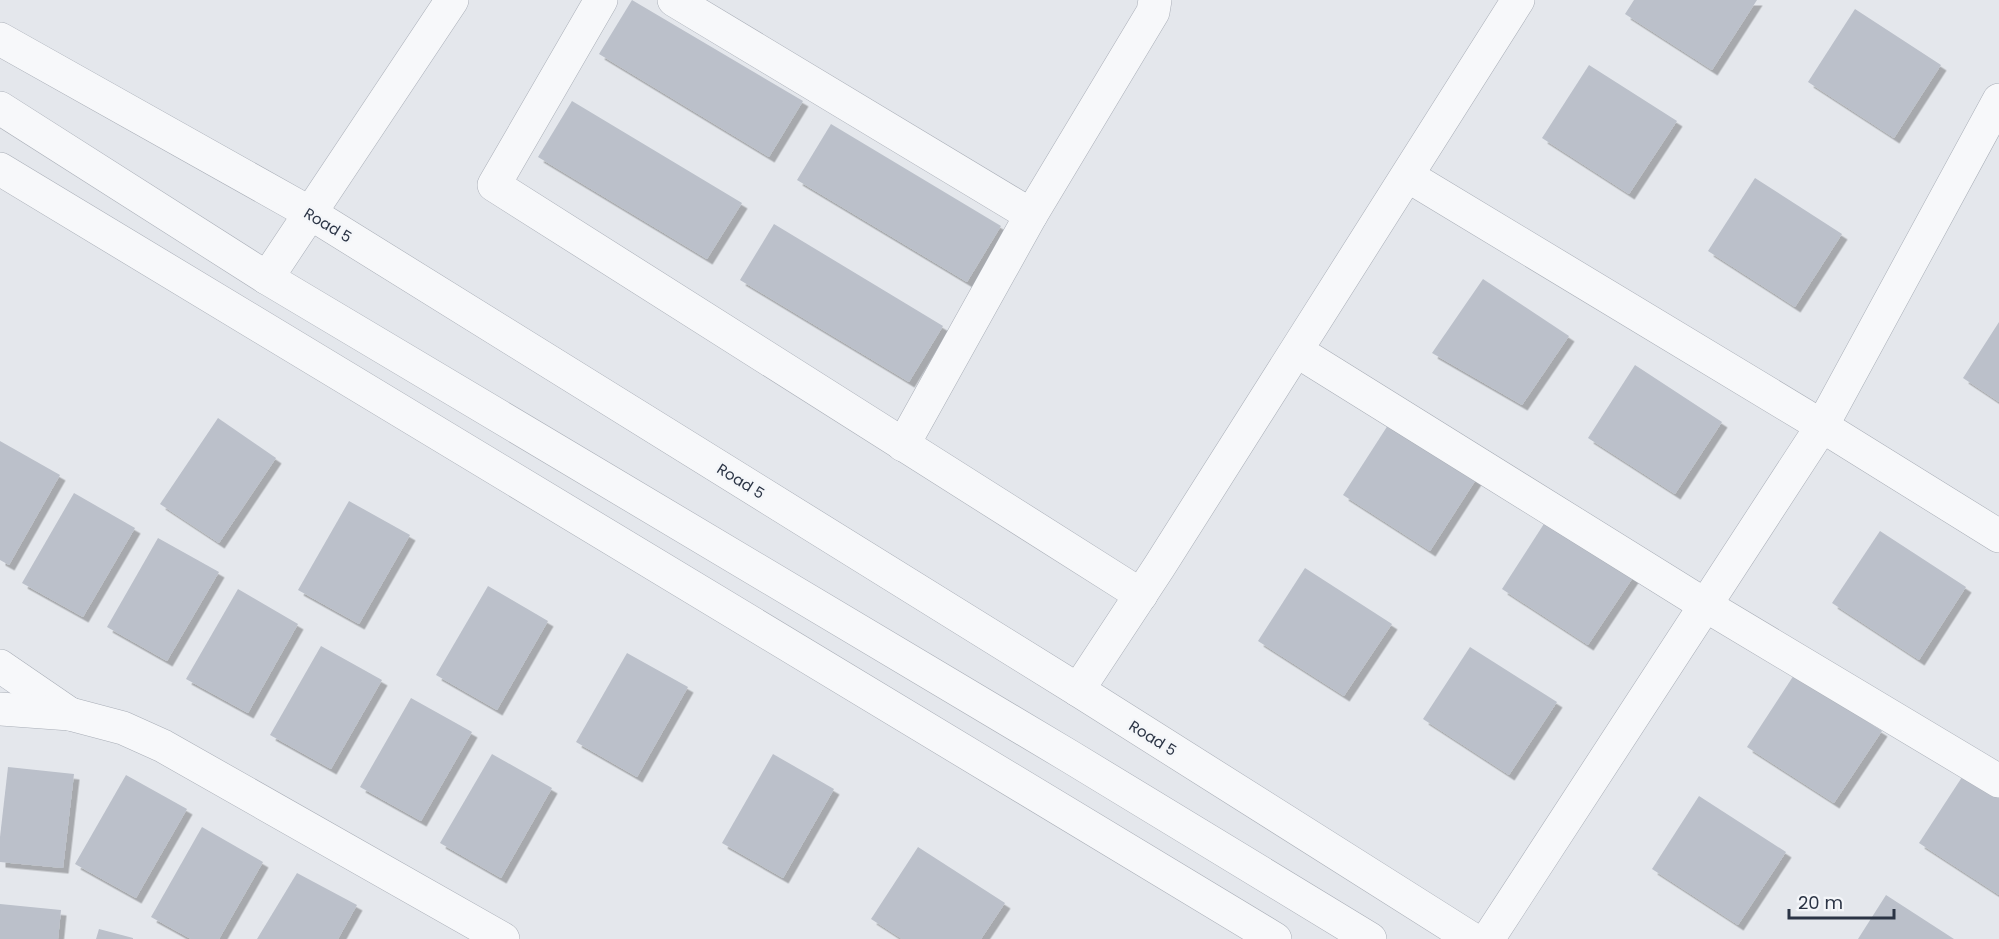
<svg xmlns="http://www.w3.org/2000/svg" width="1999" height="939" font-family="Poppins,sans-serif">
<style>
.building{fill:#bbc0ca;filter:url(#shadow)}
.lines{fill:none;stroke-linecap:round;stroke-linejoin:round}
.minor-casing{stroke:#a9aeb7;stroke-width:34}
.minor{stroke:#f7f8fa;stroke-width:33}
.labels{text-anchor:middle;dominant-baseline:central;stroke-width:5;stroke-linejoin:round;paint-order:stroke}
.street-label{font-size:15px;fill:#2b3445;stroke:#f4f6f9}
</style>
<defs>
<filter id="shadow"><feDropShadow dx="5.5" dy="5.5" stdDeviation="0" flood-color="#0004"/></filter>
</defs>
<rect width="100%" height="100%" fill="#e4e7ec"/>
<!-- building -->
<g class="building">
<polygon points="632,0 803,101 769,157 599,54"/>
<polygon points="1634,0 1757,0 1712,70 1625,14"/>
<polygon points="1855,9 1941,65 1894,138 1808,82"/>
<polygon points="1589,65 1677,121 1629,194 1542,138"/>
<polygon points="572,101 742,203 707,259 538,157"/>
<polygon points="831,124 1001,226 967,282 797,180"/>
<polygon points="1755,178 1842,234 1795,307 1708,251"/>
<polygon points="774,224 943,326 909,382 740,280"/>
<polygon points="1483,279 1569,336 1522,405 1432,353"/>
<polygon points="1999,322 1999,402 1963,378"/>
<polygon points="1635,365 1722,422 1675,494 1588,438"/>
<polygon points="218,418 276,458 219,543 160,504"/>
<polygon points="1390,422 1477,478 1430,551 1343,495"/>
<polygon points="0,441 60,475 9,565 0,560"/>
<polygon points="74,493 135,528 83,617 22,583"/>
<polygon points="349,501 410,535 359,624 298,590"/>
<polygon points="1549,516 1636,573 1588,645 1502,589"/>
<polygon points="1880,531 1966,587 1919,660 1832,603"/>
<polygon points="158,538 219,572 167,661 107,627"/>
<polygon points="1305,568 1392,624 1344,696 1258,641"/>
<polygon points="488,586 548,621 497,710 436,675"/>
<polygon points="238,589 298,624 248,713 186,679"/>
<polygon points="321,646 382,680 331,769 270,735"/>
<polygon points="1470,647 1557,702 1509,775 1423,719"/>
<polygon points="627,653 688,687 637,777 576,742"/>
<polygon points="1794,675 1882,731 1834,803 1747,747"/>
<polygon points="411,698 472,732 421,821 360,787"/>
<polygon points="492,754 552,788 501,878 440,843"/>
<polygon points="773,754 834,789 783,878 722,843"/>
<polygon points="8,767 74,774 63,868 0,862 0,837"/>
<polygon points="1966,771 1999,792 1999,895 1919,843"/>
<polygon points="126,775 187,809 136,898 75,864"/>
<polygon points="1699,796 1786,852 1738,925 1652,869"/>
<polygon points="202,827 263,862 219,939 191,939 151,917"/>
<polygon points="918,847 1005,903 981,939 902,939 871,919"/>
<polygon points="297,873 357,905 338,939 257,939"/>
<polygon points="1886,895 1954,939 1858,939"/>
<polygon points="0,904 61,910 58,939 0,939"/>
<polygon points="99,929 133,938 133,939 96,939"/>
</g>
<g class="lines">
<!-- minor casing -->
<g class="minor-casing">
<g id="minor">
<polyline points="601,0 494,185 1141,595"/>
<polyline points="674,0 1031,215"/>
<polyline points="0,39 310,213 1078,690 1472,939"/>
<polyline points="0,108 267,278 1069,756 1370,939"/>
<polyline points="0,169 1275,939"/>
<polyline points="1408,176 1822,426 1999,536"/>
<polyline points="267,278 452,0"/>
<polyline points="1297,351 1705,605 1999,781"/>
<polyline points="903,445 1031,215 1153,12 1155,0"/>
<polyline points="0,666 70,714"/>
<polyline points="1078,690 1159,567 1518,0"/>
<polyline points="0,709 70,714 123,728 163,746 503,939"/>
<polyline points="1488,939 1822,426 1999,100"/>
</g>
</g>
<!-- minor -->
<use href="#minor" class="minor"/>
</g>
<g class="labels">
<!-- street labels -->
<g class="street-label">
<text transform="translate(328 225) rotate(31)">Road 5</text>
<text transform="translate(741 481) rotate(32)">Road 5</text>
<text transform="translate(1153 738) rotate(32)">Road 5</text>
</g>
</g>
<!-- scale -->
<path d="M1789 909v9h105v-9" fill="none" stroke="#2b3445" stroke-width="3"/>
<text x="1798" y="909" font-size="18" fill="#2b3445" stroke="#f4f6f9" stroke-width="4.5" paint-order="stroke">20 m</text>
</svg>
